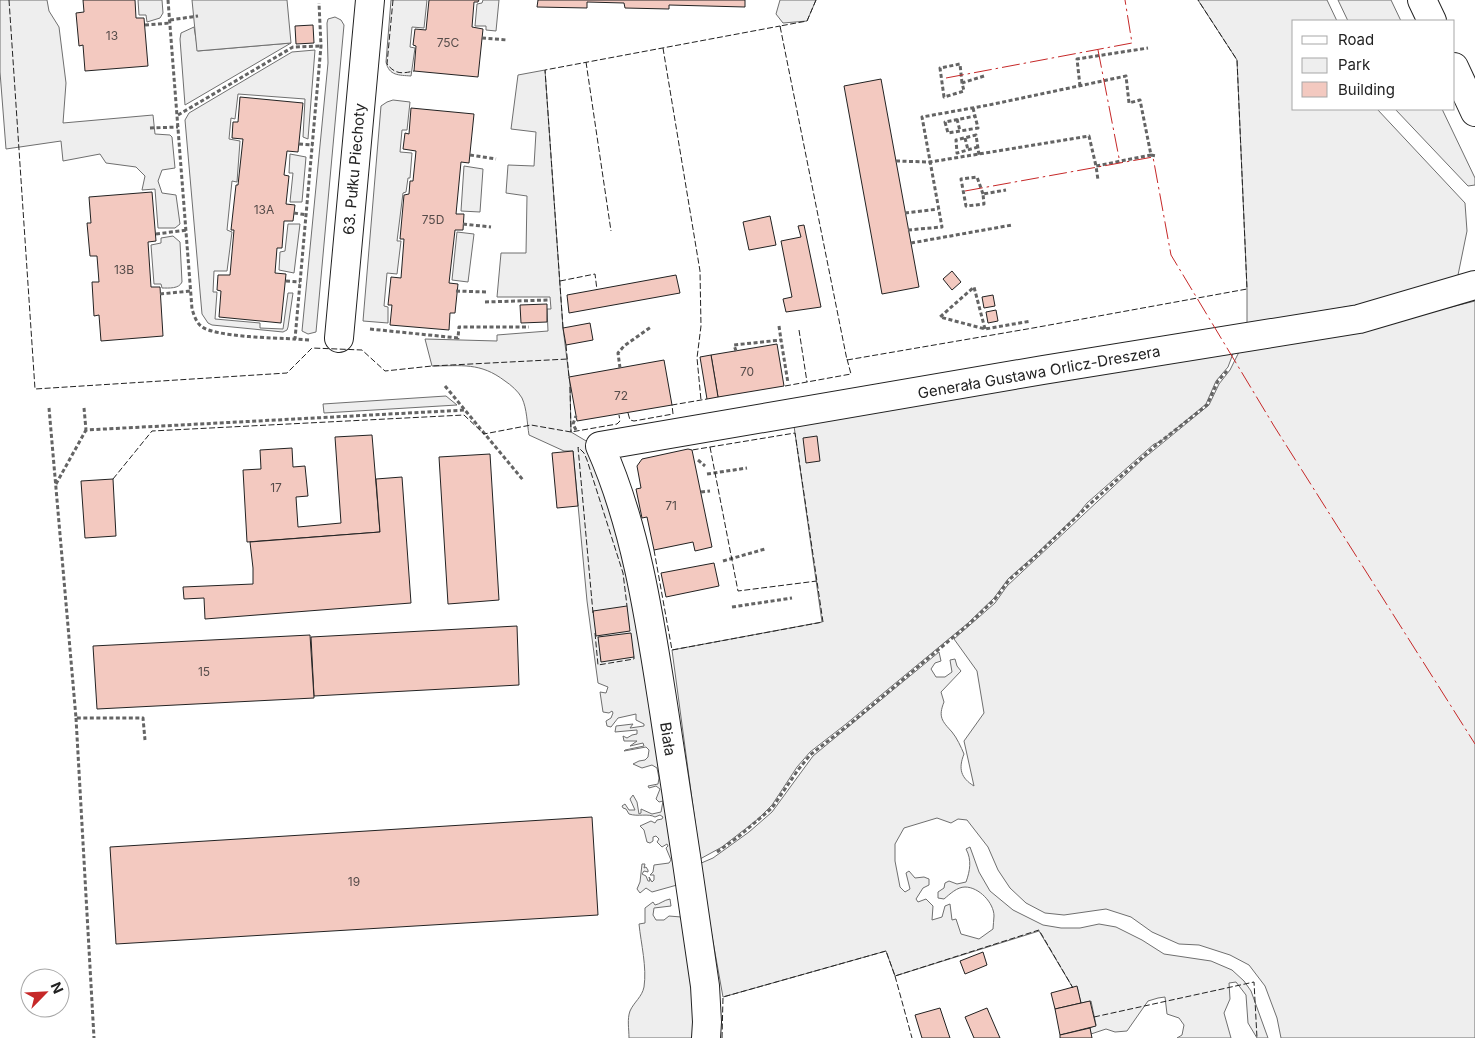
<svg xmlns="http://www.w3.org/2000/svg" width="1475" height="1038" font-family="Inter,sans-serif">
<style>
.green{fill:#eee;stroke:#6f6f6f}
.parking{fill:#ededed;stroke:#6f6f6f}
.building{fill:#f3c9c0;stroke:#222}
.lines{fill:none;stroke-linecap:round;stroke-linejoin:round}
.minor-casing{stroke:#222;stroke-width:30}
.secondary-casing{stroke:#222;stroke-width:30}
.path{stroke:#646464;stroke-width:3;stroke-dasharray:4 2.5;stroke-linecap:butt}
.minor{stroke:#fff;stroke-width:28}
.secondary{stroke:#fff;stroke-width:28}
.fence{stroke:#222;stroke-width:1;stroke-dasharray:6 2.5;stroke-linecap:butt}
.power{stroke:#c62828;stroke-width:1;stroke-dasharray:18 4 2.5 4;stroke-linecap:butt}
.labels{text-anchor:middle;dominant-baseline:central;stroke-width:4;stroke-linejoin:round;paint-order:stroke}
.number-label{font-size:12px;fill:#564c4a}
.street-label{font-size:15px;fill:#222;stroke:#fff}
</style>
<rect width="100%" height="100%" fill="#fff"/>
<!-- green -->
<g class="green">
<polygon points="0,0 47,0 49,11 59,27 66,83 63,123 153,115 155,134 170,135 172,137 175,168 162,170 158,181 162,193 176,195 180,224 175,228 158,228 155,189 142,190 145,176 136,167 106,163 100,154 63,161 61,141 6,149 0,72"/>
<polygon points="138,0 162,0 163,13 160,18 147,22 146,15 139,15"/>
<path d="M 391,0 L 427,0 L 424,28 L 412,27 L 410,47 L 415,48 L 411,76 C 399,75 389,76 386,62 Z"/>
<polygon points="483,0 499,0 496,31 486,30 486,26 475,26 477,4 482,3"/>
<polygon points="780,0 816,0 807,21 783,23 776,14"/>
<polygon points="1198,0 1327,0 1337,21 1294,21 1294,109 1377,109 1465,203 1467,231 1457,280 1363,304 1247,324 1247,289 1237,60"/>
<polygon points="1338,0 1391,0 1401,21 1348,21"/>
<polygon points="335,17 341,20 344,25 316,332 308,334 302,331 328,63 327,23 328,19"/>
<polygon points="194,27 198,51 291,43 185,105 180,39 181,33"/>
<polygon points="315,50 308,139 303,137 305,99 238,94 235,119 231,118 229,139 240,141 237,182 232,181 227,230 232,232 227,271 214,271 213,292 217,292 215,319 260,323 260,328 283,329 288,293 293,293 288,327 287,330 283,332 212,325 208,323 202,314 185,120 189,113 292,52"/>
<path d="M 545,70 L 563,328 L 570,384 L 571,432 L 598,448 L 596,462 L 633,582 L 695,970 L 695,1038 L 629,1038 C 629,1029 627,1019 630,1011 C 634,1002 642,997 644,987 C 647,967 641,944 639,924 L 645,923 L 645,908 L 653,902 L 655,905 C 660,904 664,900 670,899 L 671,906 L 654,908 L 653,915 L 656,920 L 664,920 L 669,916 L 681,917 L 677,885 L 652,892 L 646,888 L 640,893 L 637,889 L 640,882 L 642,864 L 645,864 L 644,868 L 646,867 L 648,870 L 648,872 L 644,871 L 642,874 L 646,876 L 648,881 L 650,881 L 649,877 L 652,882 L 654,880 L 654,875 L 650,875 L 653,872 L 654,865 L 669,863 L 671,860 L 666,848 L 668,846 L 667,844 L 662,847 L 657,842 L 659,839 L 656,836 L 653,837 L 653,841 L 650,843 L 647,842 L 644,830 L 640,826 L 651,821 L 655,823 L 657,820 L 662,819 L 663,817 L 660,815 L 655,817 C 648,813 638,817 629,814 L 626,809 L 623,808 L 622,806 L 625,804 L 629,810 L 635,810 L 630,799 L 633,795 L 637,802 L 639,814 L 641,813 L 641,809 L 652,814 L 661,812 L 663,801 L 659,802 L 656,799 L 660,789 L 656,786 L 649,788 L 648,786 L 658,784 L 659,778 L 657,768 L 652,765 L 642,768 L 633,764 L 639,761 L 645,760 L 648,757 L 649,750 L 646,747 L 624,751 L 625,750 L 644,746 L 643,743 L 630,746 L 637,741 L 624,741 L 623,736 L 627,738 L 632,735 L 637,734 L 637,730 L 615,732 L 616,726 L 633,724 L 630,728 L 644,726 L 644,724 L 636,720 L 636,714 L 618,718 L 611,727 L 607,726 L 606,721 L 611,718 L 613,713 L 612,711 L 609,713 L 603,712 L 600,692 L 606,693 L 608,687 L 598,683 L 587,601 L 573,451 L 564,451 L 529,435 C 527,423 527,409 522,398 C 518,391 511,385 505,381 C 480,362 462,366 432,366 L 425,339 L 497,341 L 497,335 L 548,331 L 547,309 L 551,309 L 550,297 L 497,297 L 501,253 L 526,253 L 527,196 L 506,193 L 508,165 L 534,166 L 536,132 L 511,129 L 518,75 Z"/>
<polygon points="393,100 410,102 407,130 402,130 400,152 412,153 410,178 408,178 406,192 403,193 397,241 401,241 397,274 387,273 384,306 388,307 388,323 363,321 381,106 387,102"/>
<polygon points="1395,109 1442,109 1475,178 1475,185 1468,186"/>
<polygon points="290,154 306,157 302,202 290,202 293,173 289,173"/>
<polygon points="464,166 483,169 480,212 461,211"/>
<polygon points="288,224 300,224 294,273 279,270 280,252 285,251"/>
<polygon points="457,232 474,234 468,282 452,280"/>
<path d="M 173,236 L 180,242 L 182,282 C 179,289 169,288 162,288 L 161,284 L 154,284 L 151,245 L 161,243 L 161,238 Z"/>
<path d="M 1475,301 L 1475,1038 L 1281,1038 L 1277,1018 L 1265,986 L 1249,965 L 1230,955 L 1199,945 L 1179,944 L 1152,932 L 1131,917 L 1106,909 L 1064,915 L 1045,913 L 1026,903 L 1010,888 L 998,870 L 988,847 L 967,820 L 958,819 L 951,823 L 937,818 L 904,828 L 895,844 L 895,861 L 900,887 L 905,892 L 910,889 L 906,873 L 909,871 L 915,878 L 924,877 L 929,879 L 929,885 L 923,888 L 916,899 L 918,902 L 926,899 L 933,906 L 932,920 L 942,917 L 945,906 L 950,904 L 952,920 L 956,919 L 961,934 L 979,939 L 993,929 C 993,925 994,920 994,916 C 994,903 979,887 965,887 C 957,887 950,894 944,899 L 938,898 L 938,892 L 944,888 L 945,883 L 949,881 L 957,884 L 966,882 C 970,871 972,860 966,849 L 970,847 L 979,872 L 990,891 L 1013,910 L 1043,925 L 1061,928 L 1080,928 L 1099,924 L 1116,927 L 1142,940 L 1164,954 L 1211,961 L 1232,970 L 1244,981 L 1251,991 L 1268,1038 L 1257,1038 L 1248,1023 L 1246,995 L 1236,982 L 1229,983 L 1230,999 L 1224,1013 L 1231,1038 L 1177,1038 L 1182,1035 L 1184,1025 L 1179,1018 L 1167,1014 L 1165,997 L 1158,998 L 1148,1001 L 1127,1031 L 1115,1032 L 1106,1029 L 1091,1034 L 1090,1028 L 1096,1025 L 1091,1001 L 1081,1003 L 1077,987 L 1073,988 L 1039,931 L 895,976 L 886,951 L 723,997 L 699,864 L 713,858 L 749,832 L 772,812 L 813,756 L 939,652 L 941,661 L 935,663 L 931,669 L 936,677 L 945,677 L 952,672 L 950,660 L 955,659 L 957,666 L 961,671 L 941,692 L 944,702 C 938,717 942,721 952,732 C 957,738 961,747 964,754 C 958,769 961,778 974,786 L 964,741 L 984,713 L 977,671 L 954,639 L 995,603 L 1007,586 L 1143,459 L 1209,405 L 1219,384 L 1230,370 L 1240,350 L 1367,328 Z"/>
<polygon points="1234,351 1228,367 1216,381 1206,404 1160,442 1154,444 1087,503 1078,514 1034,556 1008,579 994,598 968,623 846,724 810,752 797,767 772,805 758,819 722,847 700,859 672,650 822,622 794,426"/>
<polygon points="446,396 457,405 324,413 323,404"/>
</g>
<!-- parking -->
<polygon class="parking" points="192,0 287,0 291,43 197,51"/>
<!-- building -->
<g class="building">
<polygon points="83,0 135,0 136,18 144,18 148,66 85,71 83,45 79,46 76,13 84,12"/>
<polygon points="429,0 479,0 478,2 474,2 472,27 483,29 478,77 414,71 416,46 413,45 415,29 426,30"/>
<polygon points="538,0 745,0 745,7 669,5 669,9 625,8 624,3 587,2 587,8 537,7"/>
<polygon points="313,25 314,43 296,44 295,26"/>
<polygon points="881,79 919,287 882,294 844,86"/>
<polygon points="240,97 303,103 298,152 287,151 284,175 289,176 286,204 295,205 293,221 284,221 282,248 277,248 275,273 286,274 281,323 219,317 221,291 217,290 218,275 230,275 234,230 231,230 236,185 238,185 243,139 232,138 233,122 238,122"/>
<polygon points="411,108 474,114 469,163 461,162 456,214 464,214 463,230 455,230 449,283 458,284 455,313 450,313 449,330 390,325 392,305 388,305 391,277 401,278 404,239 400,239 404,195 409,194 410,181 413,181 416,151 403,149 405,133 409,134"/>
<polygon points="152,192 156,241 148,242 151,287 160,287 163,336 101,341 99,315 94,316 92,282 99,282 97,256 90,256 87,223 91,223 89,197"/>
<polygon points="770,216 776,245 749,250 743,222"/>
<polygon points="804,225 821,307 786,312 783,299 792,297 781,241 801,237 798,226"/>
<polygon points="952,271 961,282 952,290 943,279"/>
<polygon points="676,275 680,293 569,313 567,295"/>
<polygon points="993,295 995,306 984,308 982,297"/>
<polygon points="547,304 547,322 521,323 520,305"/>
<polygon points="996,310 998,321 988,323 986,312"/>
<polygon points="590,323 593,340 566,345 563,328"/>
<polygon points="777,344 784,386 718,397 711,355"/>
<polygon points="711,355 718,397 707,399 700,357"/>
<polygon points="664,360 672,405 577,421 569,377"/>
<polygon points="372,435 380,532 247,542 243,470 261,469 260,450 292,448 293,467 305,466 308,496 296,497 298,527 341,523 335,437"/>
<polygon points="817,436 820,461 806,463 803,438"/>
<polygon points="688,449 692,450 712,547 695,551 693,542 654,550 647,517 642,518 636,489 641,488 637,466 642,459"/>
<polygon points="573,451 578,506 557,508 552,453"/>
<polygon points="490,454 499,600 448,604 439,457"/>
<polygon points="402,477 411,603 205,619 204,598 184,599 183,587 253,584 253,568 250,542 380,532 376,479"/>
<polygon points="113,479 116,536 85,538 81,481"/>
<polygon points="714,563 719,586 666,597 661,573"/>
<polygon points="627,606 630,631 596,636 593,611"/>
<polygon points="517,626 519,685 314,696 311,637"/>
<polygon points="631,633 634,657 601,662 598,637"/>
<polygon points="310,635 314,698 97,709 93,646"/>
<polygon points="592,817 598,915 116,944 110,847"/>
<polygon points="983,952 987,965 965,974 960,961"/>
<polygon points="1077,986 1081,1003 1055,1009 1051,993"/>
<polygon points="1090,1001 1096,1026 1060,1035 1055,1009"/>
<polygon points="940,1008 950,1038 922,1038 915,1015"/>
<polygon points="987,1008 1000,1038 974,1038 965,1017"/>
<polygon points="1090,1028 1092,1038 1060,1038 1060,1035"/>
</g>
<g class="lines">
<!-- minor casing -->
<g class="minor-casing">
<g id="minor">
<polyline points="339,338 370,0"/>
<path d="M 706,1038 L 707,1022 L 705,986 C 692,894 678,803 664,711 C 650,622 637,529 600,446 L 1043,370 L 1359,319 L 1475,285"/>
</g>
</g>
<!-- secondary casing -->
<g class="secondary-casing">
<g id="secondary">
<polyline points="1422,0 1432,21"/>
<polyline points="1454,67 1475,112"/>
</g>
</g>
<!-- path -->
<g class="path">
<path d="M 168,0 L 192,309 C 194,315 196,322 201,326 C 213,337 276,338 295,339"/>
<polyline points="170,20 198,16"/>
<polyline points="145,25 170,23"/>
<polyline points="482,38 507,40"/>
<polyline points="962,83 960,64 940,68 944,97 964,91 962,83 984,76"/>
<polyline points="1080,86 1077,59 1148,48"/>
<polyline points="973,108 978,128 948,133 945,122 975,116"/>
<polyline points="178,115 293,47 321,46"/>
<polyline points="957,119 960,131"/>
<polyline points="150,128 178,127"/>
<polyline points="965,138 968,150"/>
<polyline points="299,144 313,145"/>
<polyline points="978,147 957,153 956,140 976,135 979,155"/>
<polyline points="470,155 496,159"/>
<polyline points="1151,155 1157,156"/>
<polyline points="896,161 930,162 1089,136 1096,166"/>
<polyline points="983,194 977,177 961,179 966,206 984,204 983,194 1006,190"/>
<polyline points="294,213 307,215"/>
<polyline points="905,213 938,209"/>
<polyline points="463,224 491,227"/>
<polyline points="908,230 942,227 922,117 989,105 1126,76 1129,103 1140,100 1151,155 1096,166 1098,180"/>
<polyline points="156,234 187,230"/>
<polyline points="911,243 1012,225"/>
<polyline points="286,281 300,282"/>
<polyline points="456,291 486,292"/>
<polyline points="160,294 191,291"/>
<polyline points="485,302 548,300"/>
<polyline points="779,326 781,340"/>
<polyline points="370,329 458,338 459,327 529,327"/>
<polyline points="985,329 974,287 940,317 985,329 1031,321"/>
<polyline points="309,340 295,339 321,46 319,3"/>
<polyline points="736,351 734,345 781,340 788,383"/>
<polyline points="620,368 618,353 624,346 651,327"/>
<polyline points="445,386 523,480"/>
<polyline points="49,408 76,718 143,718 145,740"/>
<polyline points="84,408 86,430 466,410"/>
<polyline points="576,430 573,424 576,416"/>
<polyline points="698,460 705,466"/>
<polyline points="707,474 747,468"/>
<polyline points="56,484 86,430"/>
<polyline points="701,492 710,491"/>
<polyline points="723,561 765,549"/>
<polyline points="732,607 792,598"/>
<polyline points="76,718 94,1038"/>
<polyline points="717,852 738,837 772,808 798,770 810,755 851,723 969,624 995,599 1009,580 1034,558 1090,504 1155,446 1207,405 1218,381 1227,371"/>
</g>
<!-- minor -->
<use href="#minor" class="minor"/>
<!-- secondary -->
<use href="#secondary" class="secondary"/>
<!-- fence -->
<g class="fence">
<polyline points="9,0 35,389 287,373 312,348 362,350 385,371 432,366 568,359"/>
<path d="M 393,0 L 387,64 C 395,74 401,74 414,71"/>
<polyline points="816,0 807,21 780,26 847,360 1033,328 1247,289 1237,60 1198,0"/>
<polyline points="663,48 700,271 701,326 697,358 701,400"/>
<polyline points="586,62 611,231"/>
<polyline points="560,281 595,274 597,290"/>
<polyline points="563,328 545,70 780,26 781,28"/>
<polyline points="799,330 807,382"/>
<polyline points="566,345 569,377"/>
<polyline points="785,386 851,374 847,359"/>
<polyline points="570,387 571,432"/>
<polyline points="628,413 630,420 634,421 673,414 672,405 707,399"/>
<polyline points="710,447 738,591 817,581"/>
<polyline points="113,479 152,431 464,415 484,434 531,425 571,432 617,424 620,421 619,415"/>
<polyline points="654,550 672,650 823,622 795,433 692,450"/>
<polyline points="593,613 578,447 584,453 587,460 623,573 627,606"/>
<polyline points="595,633 598,665 634,659 634,657"/>
<polyline points="895,976 912,1038"/>
<polyline points="1094,1017 1254,982 1257,1038"/>
<polyline points="722,1038 723,997 886,951 895,976 1039,930 1073,988"/>
</g>
<!-- power -->
<g class="power">
<polyline points="1098,50 1120,163"/>
<polyline points="946,78 1132,43 1125,0"/>
<polyline points="965,191 1153,157 1171,255 1274,426 1475,744"/>
</g>
</g>
<g class="labels">
<!-- number labels -->
<g class="number-label">
<text x="112" y="35">13</text>
<text x="448" y="42">75C</text>
<text x="264" y="209">13A</text>
<text x="433" y="219">75D</text>
<text x="124" y="269">13B</text>
<text x="747" y="371">70</text>
<text x="621" y="395">72</text>
<text x="276" y="487">17</text>
<text x="671" y="505">71</text>
<text x="204" y="671">15</text>
<text x="354" y="881">19</text>
</g>
<!-- street labels -->
<g class="street-label">
<text transform="translate(354 169) rotate(-85)">63. Pułku Piechoty</text>
<text transform="translate(1039 372) rotate(-10)">Generała Gustawa Orlicz-Dreszera</text>
<text transform="translate(668 739) rotate(81)">Biała</text>
</g>
</g>
<!-- legend -->
<rect x="1292" y="20" width="162" height="90" fill="#ffffff" stroke="#a7a7a7"/>
<rect x="1302" y="36" width="25" height="8" fill="#ffffff" stroke="#a7a7a7"/>
<text x="1338" y="45" font-size="15" fill="#222222">Road</text>
<rect x="1302" y="58" width="25" height="15" fill="#eeeeee" stroke="#a7a7a7"/>
<text x="1338" y="70" font-size="15" fill="#222222">Park</text>
<rect x="1302" y="82" width="25" height="15" fill="#f3c9c0" stroke="#a7a7a7"/>
<text x="1338" y="95" font-size="15" fill="#222222">Building</text>
<!-- north arrow -->
<g transform="translate(45 993) rotate(66)"><circle r="24" fill="#ffffff" stroke="#a7a7a7"/>
<path d="M0-4L9 19L0 12L-9 19Z" fill="#c62828"/>
<text y="-8" font-size="14" font-weight="bold" text-anchor="middle" fill="#222222">N</text>
</g>
</svg>
